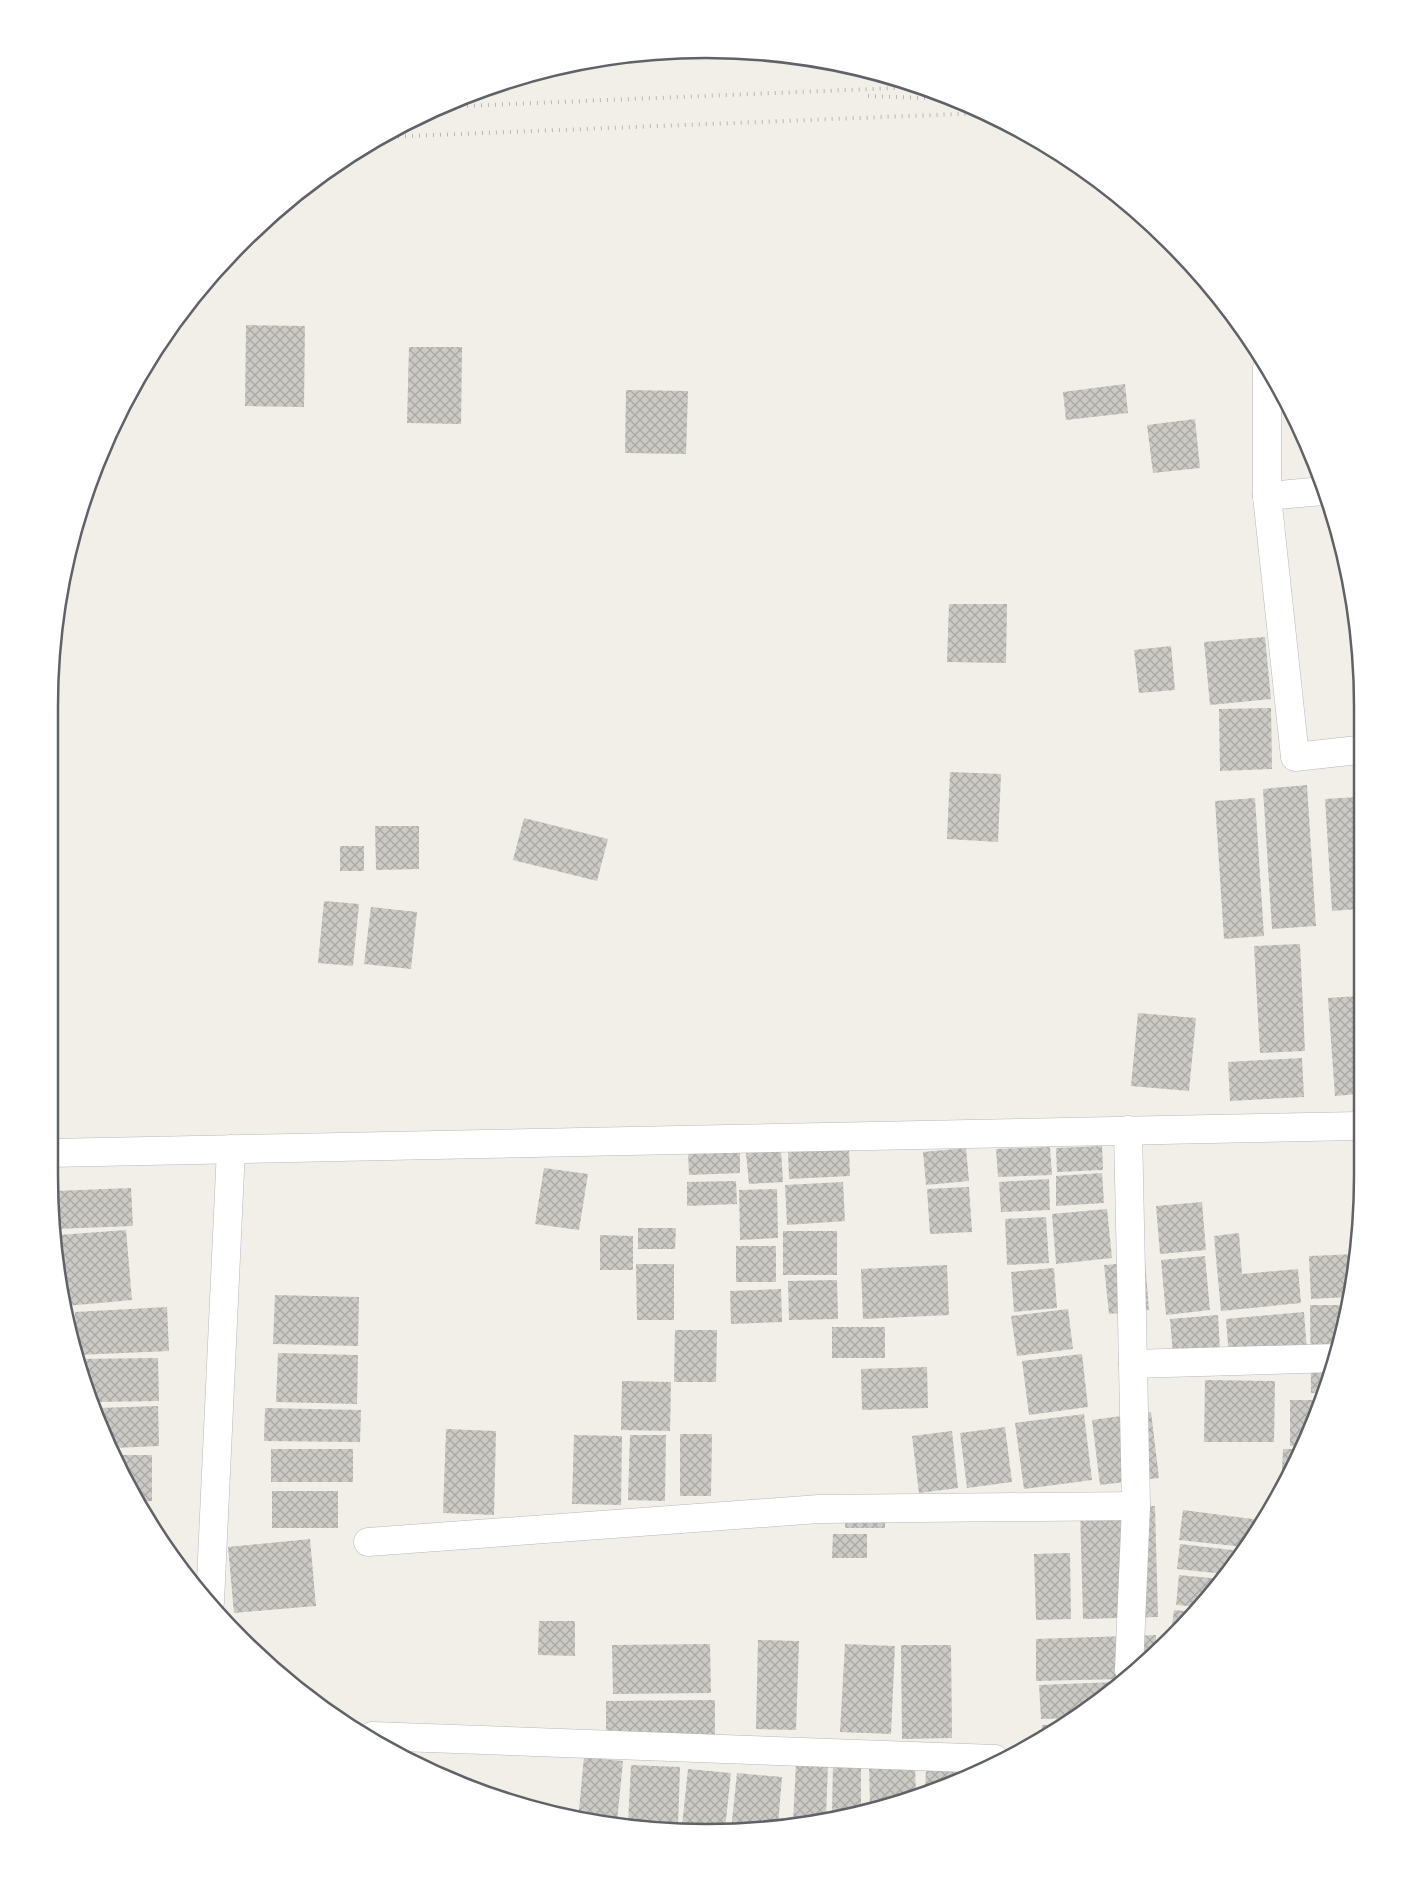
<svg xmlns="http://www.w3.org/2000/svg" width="1412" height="1881" font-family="Manrope,sans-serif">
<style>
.building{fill:url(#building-cross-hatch)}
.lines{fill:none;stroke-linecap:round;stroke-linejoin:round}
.minor-casing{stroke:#b5b8bc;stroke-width:29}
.minor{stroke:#fff;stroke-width:28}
.rail{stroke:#b6b7b8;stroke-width:4;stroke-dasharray:1 6;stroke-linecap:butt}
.rim{fill:none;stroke:#5f6368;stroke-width:2.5}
</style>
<defs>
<pattern id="building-cross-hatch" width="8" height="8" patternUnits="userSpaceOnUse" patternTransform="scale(1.25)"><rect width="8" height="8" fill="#cccac5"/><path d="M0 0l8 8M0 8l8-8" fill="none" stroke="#a9a8a4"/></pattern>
</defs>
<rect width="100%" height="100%" fill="#f1efe8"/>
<!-- building -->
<g class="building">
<polygon points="246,325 305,326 304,407 245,406"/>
<polygon points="409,347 462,347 461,424 407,423"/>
<polygon points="1125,384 1128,413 1066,420 1063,392"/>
<polygon points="626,390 688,391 686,454 625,453"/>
<polygon points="1195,419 1200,468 1153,473 1147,425"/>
<polygon points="949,604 1007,604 1006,663 947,662"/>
<polygon points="1265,637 1271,699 1210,705 1204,642"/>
<polygon points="1171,646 1175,690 1139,693 1134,650"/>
<polygon points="1271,708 1272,769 1220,771 1219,709"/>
<polygon points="950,772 1001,774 998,842 947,839"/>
<polygon points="1307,785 1316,926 1272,929 1263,789"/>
<polygon points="1358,797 1358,909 1332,911 1325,799"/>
<polygon points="1255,798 1264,936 1224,939 1215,801"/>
<polygon points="524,818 608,839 597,881 513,860"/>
<polygon points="375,826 419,826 419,869 376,870"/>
<rect x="340" y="846" width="24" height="25"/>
<polygon points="324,901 359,904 353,966 318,963"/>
<polygon points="371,907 417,912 411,969 364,964"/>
<polygon points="1300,944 1305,1051 1260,1053 1254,946"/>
<polygon points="1358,996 1358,1094 1335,1096 1328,998"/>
<polygon points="1138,1013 1196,1018 1189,1091 1131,1086"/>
<polygon points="1302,1058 1304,1097 1230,1101 1228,1062"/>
<polygon points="1102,1146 1103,1170 1057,1172 1056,1148"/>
<polygon points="1050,1147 1052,1175 998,1177 996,1149"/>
<polygon points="740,1148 740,1173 689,1175 688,1149"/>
<polygon points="849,1148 850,1176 789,1179 788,1150"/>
<polygon points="966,1148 969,1181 926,1185 923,1152"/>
<polygon points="781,1150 783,1182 749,1184 746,1153"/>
<polygon points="544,1168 588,1174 579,1230 535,1224"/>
<polygon points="1102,1173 1104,1203 1056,1206 1056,1176"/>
<polygon points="1049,1179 1050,1210 1001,1212 999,1182"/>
<polygon points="736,1181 737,1204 687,1206 687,1182"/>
<polygon points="843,1182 845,1221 787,1225 785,1185"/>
<polygon points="969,1187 972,1232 930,1234 927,1189"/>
<polygon points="131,1188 133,1226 56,1229 55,1191"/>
<polygon points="777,1189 778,1238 740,1240 739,1190"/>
<polygon points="1202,1202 1206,1250 1160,1254 1156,1206"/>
<polygon points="1107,1209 1112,1258 1056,1264 1052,1214"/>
<polygon points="1046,1217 1049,1263 1007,1265 1005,1219"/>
<polygon points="638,1228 676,1228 675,1249 638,1249"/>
<polygon points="126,1230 132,1300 66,1306 59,1235"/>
<rect x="783" y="1231" width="54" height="44"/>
<polygon points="1239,1233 1242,1274 1298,1269 1301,1303 1221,1311 1214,1236"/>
<polygon points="600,1235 633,1236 633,1270 600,1270"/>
<rect x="736" y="1246" width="40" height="36"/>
<polygon points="1358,1254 1349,1297 1311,1299 1309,1256"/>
<polygon points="1205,1256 1210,1310 1166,1315 1161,1260"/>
<polygon points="1145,1262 1149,1310 1109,1314 1104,1265"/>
<polygon points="636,1264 674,1264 674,1320 637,1320"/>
<polygon points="947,1265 949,1315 863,1319 861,1269"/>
<polygon points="1054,1268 1057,1308 1014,1312 1011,1272"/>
<polygon points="837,1280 838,1319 789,1320 788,1281"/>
<polygon points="781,1289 782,1322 731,1324 730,1291"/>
<polygon points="275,1295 359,1297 358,1346 273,1344"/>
<polygon points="1310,1305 1347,1305 1328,1386 1325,1393 1311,1393"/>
<polygon points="167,1307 169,1351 77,1355 75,1312"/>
<polygon points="1068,1309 1073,1349 1017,1356 1011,1316"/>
<polygon points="1304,1312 1307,1351 1229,1357 1226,1319"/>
<polygon points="1218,1315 1220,1350 1173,1354 1170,1319"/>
<rect x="832" y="1327" width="53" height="31"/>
<polygon points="675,1330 717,1330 716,1382 674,1382"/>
<polygon points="278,1353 358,1355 357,1404 276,1402"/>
<polygon points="1082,1354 1088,1407 1029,1415 1022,1361"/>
<polygon points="158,1358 159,1401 95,1402 77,1359"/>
<polygon points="927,1367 928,1408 862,1410 861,1369"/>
<polygon points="1205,1380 1275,1381 1274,1442 1204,1442"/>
<polygon points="622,1381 671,1382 670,1431 621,1430"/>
<polygon points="1290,1400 1322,1400 1301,1446 1290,1446"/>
<polygon points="158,1406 159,1446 114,1448 97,1408"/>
<polygon points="265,1408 361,1410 360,1442 264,1441"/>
<polygon points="1151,1412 1159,1478 1100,1485 1092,1420"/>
<polygon points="1084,1414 1092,1480 1024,1489 1015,1423"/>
<polygon points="1005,1427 1012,1482 967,1488 960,1433"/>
<polygon points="446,1429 496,1431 494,1515 443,1513"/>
<polygon points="952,1431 958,1488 919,1493 912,1436"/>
<polygon points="680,1434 712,1434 711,1496 680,1496"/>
<polygon points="574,1435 622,1436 621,1505 572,1504"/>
<polygon points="630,1435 666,1435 665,1501 628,1500"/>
<rect x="271" y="1449" width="82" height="33"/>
<polygon points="1283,1449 1300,1449 1281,1491"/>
<polygon points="117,1455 152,1455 152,1501 136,1502"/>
<rect x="272" y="1491" width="66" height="37"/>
<polygon points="846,1501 885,1501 885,1528 845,1528"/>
<polygon points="1155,1506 1158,1617 1083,1619 1080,1508"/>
<polygon points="1183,1510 1260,1520 1260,1525 1244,1547 1179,1540"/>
<polygon points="833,1534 867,1534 867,1558 832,1558"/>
<polygon points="310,1539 316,1606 234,1613 228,1547"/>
<polygon points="1180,1544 1241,1551 1225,1574 1177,1569"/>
<polygon points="1070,1553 1071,1619 1036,1620 1034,1554"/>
<polygon points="1179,1575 1221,1579 1201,1607 1176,1605"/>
<polygon points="1174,1610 1195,1612 1171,1634"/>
<polygon points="539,1621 575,1621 575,1656 538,1655"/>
<polygon points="1156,1635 1156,1647 1120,1679 1036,1681 1036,1639"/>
<polygon points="758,1640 799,1641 796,1730 756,1729"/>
<polygon points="710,1644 711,1693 613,1694 612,1645"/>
<polygon points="845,1644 895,1646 891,1734 840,1732"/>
<polygon points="901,1645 951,1645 952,1738 902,1739"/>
<polygon points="1116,1682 1075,1718 1041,1719 1039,1685"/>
<polygon points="715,1700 715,1740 606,1741 606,1701"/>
<polygon points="1042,1725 1064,1725 1043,1735"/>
<polygon points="584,1757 623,1761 617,1822 578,1820"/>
<polygon points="796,1762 828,1764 826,1816 793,1822"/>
<polygon points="869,1763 915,1763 916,1798 870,1807"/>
<polygon points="631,1765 680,1767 678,1826 628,1823"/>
<polygon points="833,1765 861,1765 861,1809 832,1814"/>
<polygon points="926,1766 976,1768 925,1794"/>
<polygon points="688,1769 731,1773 725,1829 682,1826"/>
<polygon points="737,1773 782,1777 778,1825 749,1831 731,1830"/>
</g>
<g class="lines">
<!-- minor casing -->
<g class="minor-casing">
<g id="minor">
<polyline points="1267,368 1267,496 1295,757 1358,750"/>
<polyline points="1267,496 1323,491"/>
<polyline points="1128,1130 1136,1506 1129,1670"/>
<polyline points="49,1153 1358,1126"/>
<polyline points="1133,1364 1335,1358"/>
<polyline points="368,1542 819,1509 1136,1506"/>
<polyline points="210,1602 231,1149"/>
<polyline points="372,1736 995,1759"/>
</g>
</g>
<!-- minor -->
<use href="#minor" class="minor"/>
<!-- rail -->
<g class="rail">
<polyline points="868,96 958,99"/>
<polyline points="439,107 919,87"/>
<polyline points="384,137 984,113"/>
</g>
</g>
<!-- crop -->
<path d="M0 0H1412V1881H0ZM706 58H706A648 648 0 0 1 1354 706V1176A648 648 0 0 1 706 1824H706A648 648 0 0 1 58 1176V706A648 648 0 0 1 706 58Z" fill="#fff" fill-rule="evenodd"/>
<path class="rim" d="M706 58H706A648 648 0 0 1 1354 706V1176A648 648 0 0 1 706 1824H706A648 648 0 0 1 58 1176V706A648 648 0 0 1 706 58Z"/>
</svg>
